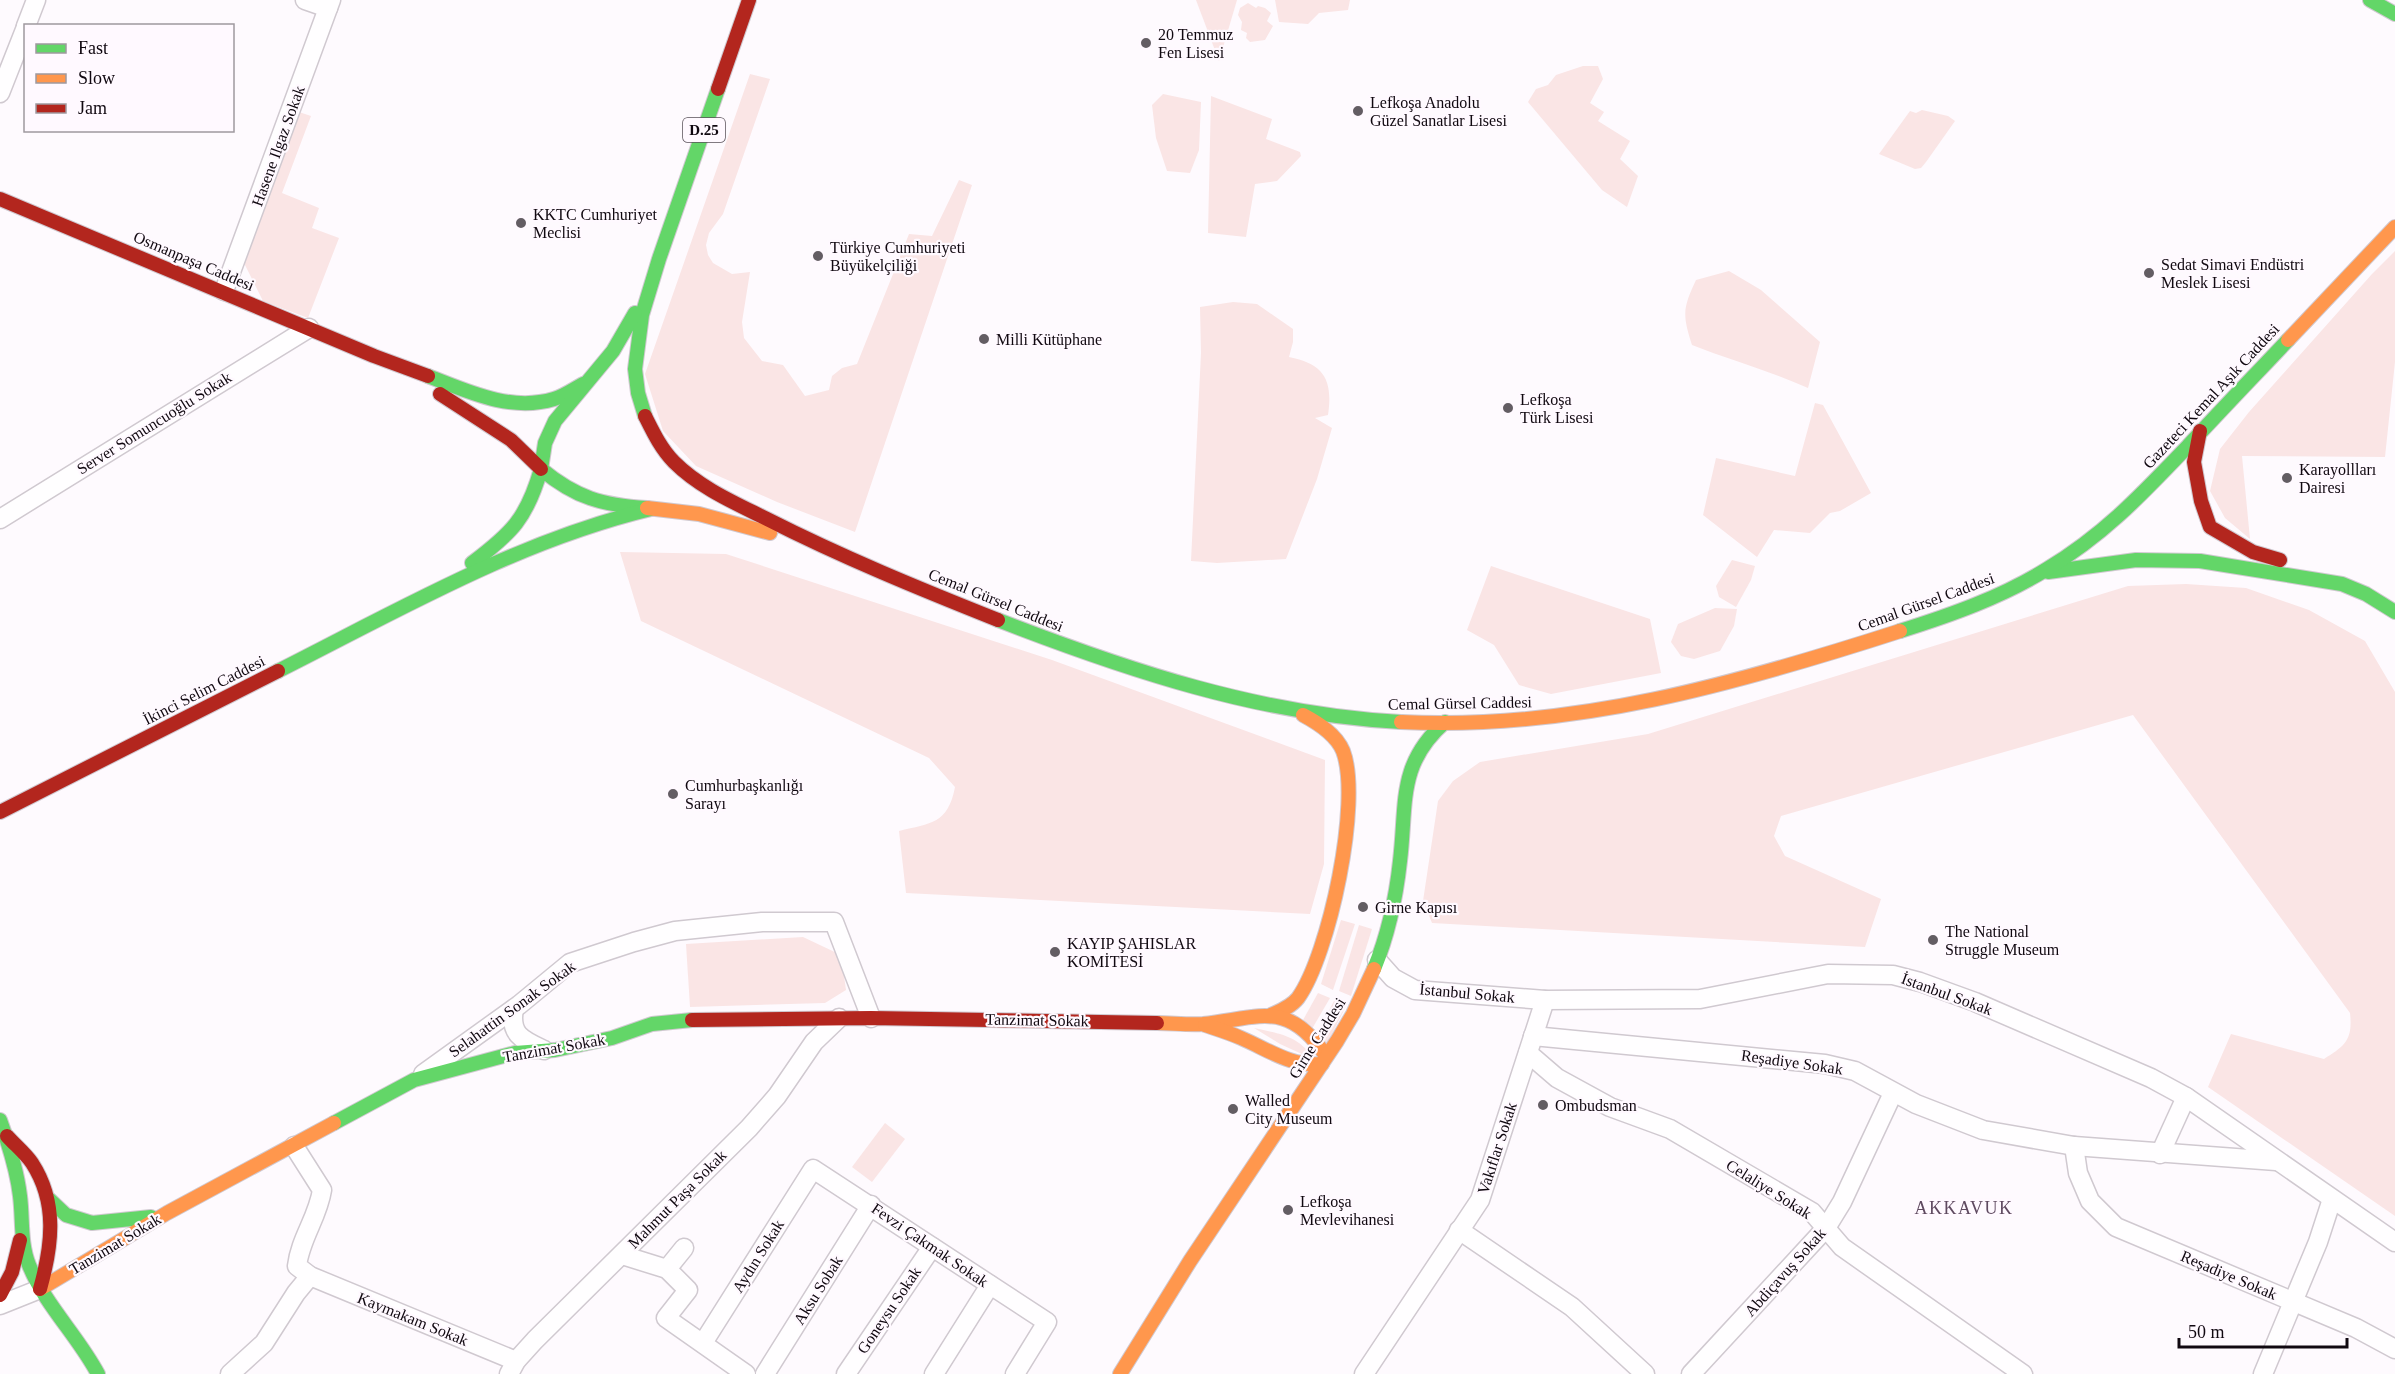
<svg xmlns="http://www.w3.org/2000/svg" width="2395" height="1374" font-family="Georgia,serif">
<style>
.green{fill:#fae5e5}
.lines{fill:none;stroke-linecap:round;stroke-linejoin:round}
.street-casing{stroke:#d0c9d0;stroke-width:21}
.fast-casing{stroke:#d0c9d0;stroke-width:16}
.slow-casing{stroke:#d0c9d0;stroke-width:16}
.jam-casing{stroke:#d0c9d0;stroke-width:16}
.street{stroke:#fffeff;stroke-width:18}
.fast{stroke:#63d668;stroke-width:14}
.slow{stroke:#ff974d;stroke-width:14}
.jam{stroke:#b3261e;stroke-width:14}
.poi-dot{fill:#635d63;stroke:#fff9ff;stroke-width:2}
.labels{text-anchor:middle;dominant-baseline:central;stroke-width:4.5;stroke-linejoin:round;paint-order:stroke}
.shield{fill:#fff9ff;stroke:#585058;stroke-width:1.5}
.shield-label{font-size:15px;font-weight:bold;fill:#100810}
.poi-label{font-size:16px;fill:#100810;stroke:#fff9ff;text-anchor:start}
.street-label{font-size:16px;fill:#100810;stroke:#fff9ff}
.neighbourhood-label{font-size:18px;letter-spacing:1.5px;fill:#5f4a60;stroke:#fff9ff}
</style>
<rect width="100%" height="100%" fill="#fefafe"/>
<!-- green -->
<g class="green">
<polygon points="1196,0 1237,0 1219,61"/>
<polygon points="1275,0 1350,0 1348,10 1319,13 1308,24 1279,22"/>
<polygon points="1248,3 1256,8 1258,6 1265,8 1271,13 1267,21 1273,26 1265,40 1250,42 1246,38 1247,33 1241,30 1242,22 1238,15 1240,8"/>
<polygon points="1583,66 1598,66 1603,79 1590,103 1604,112 1598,121 1630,141 1620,159 1638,176 1627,207 1602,190 1528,102 1536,89 1548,85 1556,75"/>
<polygon points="750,74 770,79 723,214 709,233 706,245 708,255 713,263 732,274 750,272 742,322 744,338 762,361 783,365 805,396 829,390 832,376 842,368 857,364 909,234 932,236 959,180 972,185 855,532 777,502 696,466 663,431 645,374"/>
<polygon points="1163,94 1201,102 1199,150 1190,173 1167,171 1156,138 1152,105"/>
<polygon points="1211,96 1272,119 1266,139 1300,152 1301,156 1277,181 1255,184 1246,237 1208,233"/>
<polygon points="1922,110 1948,116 1955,121 1926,162 1921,168 1915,169 1879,154 1910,111 1916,113"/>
<polygon points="299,112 311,116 282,193 319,208 312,228 339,238 308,318 263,301 243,261"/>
<polygon points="2395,251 2395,362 2385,457 2242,456 2250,539 2225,518 2210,491 2220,449 2249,412 2372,274"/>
<path d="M 1729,271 L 1761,290 L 1820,342 L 1808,388 C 1770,371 1730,360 1692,345 C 1682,314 1683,308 1696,280 Z"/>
<path d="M 1233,302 L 1257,304 L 1293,329 L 1293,342 L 1289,357 C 1325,364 1333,381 1328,415 L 1315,418 L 1332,428 L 1317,479 L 1286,559 L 1217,563 L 1191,561 L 1201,353 L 1200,307 Z"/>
<polygon points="1815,403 1823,405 1871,493 1840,511 1830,513 1810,533 1774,530 1757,557 1703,515 1716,458 1795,476"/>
<path d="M 620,552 L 726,554 L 1052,660 L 1325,760 L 1324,864 L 1310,914 L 906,893 L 899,831 C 931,823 948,824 955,787 L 929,758 L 641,621 Z"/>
<polygon points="1732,560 1755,566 1751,580 1736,607 1719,597 1716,586"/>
<polygon points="1491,566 1650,619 1661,673 1551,694 1519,685 1494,645 1467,630"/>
<path d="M 2186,584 L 2246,588 L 2309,610 L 2365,641 L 2395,692 L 2395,1216 L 2208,1087 L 2231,1034 L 2324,1059 C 2345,1046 2353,1040 2350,1013 L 2133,715 L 1781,816 L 1774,836 L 1785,856 L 1881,899 L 1865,947 L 1432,923 L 1423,901 L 1438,801 L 1453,781 L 1480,762 L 1648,734 L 2128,586 Z"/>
<polygon points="1715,608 1737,609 1734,626 1720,651 1694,659 1681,656 1671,642 1678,624"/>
<polygon points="1341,920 1355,924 1333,990 1321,984"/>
<polygon points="1359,925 1372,929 1351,996 1339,991"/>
<polygon points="803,937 841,955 846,990 825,1003 690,1007 686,944"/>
<polygon points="1318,993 1330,998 1309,1034 1303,1020"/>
<polygon points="1334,1001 1346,1006 1327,1044 1315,1037"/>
<path d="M 1254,1028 C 1282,1034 1299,1036 1315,1060 L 1280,1044 Z"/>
<polygon points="885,1123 905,1139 872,1182 852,1167"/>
</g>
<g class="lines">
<!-- street casing -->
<g class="street-casing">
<g id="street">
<polyline points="305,0 328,8"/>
<polyline points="26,26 36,0"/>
<polyline points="0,93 26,27"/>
<polyline points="224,291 331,0"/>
<polyline points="0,519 309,328"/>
<polyline points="1377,960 1393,978 1415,990 1545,1000 1700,999 1828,974 1893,975 1920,982 1975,1002 2151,1078 2186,1097 2395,1242"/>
<path d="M 514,1009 C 509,1035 523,1040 544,1050"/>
<polyline points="1533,1036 1825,1064 1855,1071 1916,1104 1983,1130 2074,1146 2276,1161"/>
<polyline points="1528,1053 1557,1078 1610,1107 1670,1129 1812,1212 1842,1247 2023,1374"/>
<polyline points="423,1074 519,1005 570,963 634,942 675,931 762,922 834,922 871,1018"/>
<path d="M 294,1146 L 322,1190 C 318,1217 300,1239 297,1266 L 310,1276 L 516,1361"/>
<polyline points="2074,1146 2078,1173 2090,1201 2116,1227 2356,1328 2395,1349"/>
<polyline points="2160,1154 2186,1097"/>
<polyline points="1459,1230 1572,1307 1645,1374"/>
<polyline points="622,1255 667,1269 688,1290 666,1318 746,1374"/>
<polyline points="667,1269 684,1248"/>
<polyline points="0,1305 40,1289"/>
<polyline points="703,1343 813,1169 1047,1322 1015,1374"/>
<polyline points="230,1374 264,1343 296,1293 310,1276"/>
<polyline points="509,1374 516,1361 535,1340 749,1128 777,1096 814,1042 839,1018"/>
<polyline points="765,1374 871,1205"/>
<polyline points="846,1374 932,1247"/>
<polyline points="934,1374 990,1285"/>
<polyline points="1364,1374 1480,1200 1545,1000"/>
<polyline points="1691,1374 1826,1228 1842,1202 1893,1093"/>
<polyline points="2263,1374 2318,1242 2332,1199"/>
</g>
</g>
<!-- fast casing -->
<g class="fast-casing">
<g id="fast">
<polyline points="2370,0 2395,14"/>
<path d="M 428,376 C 469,392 511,412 554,399 C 564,396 574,389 583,384"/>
<polyline points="645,416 638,393 635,369 642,315 659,259 718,89"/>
<polyline points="541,469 545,443 555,421 613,351 635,313"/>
<path d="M 472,563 C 512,533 527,518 541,469 C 576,498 602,505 647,508"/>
<polyline points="2048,572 2136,560 2200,561 2342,584 2366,594 2395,612"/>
<path d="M 998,620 C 1127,670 1261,715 1401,722"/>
<path d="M 1900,631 C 1951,615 2002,597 2047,569 C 2105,534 2142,494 2188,446 C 2221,410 2255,375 2288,340"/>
<path d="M 278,671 C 399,610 518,541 651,509"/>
<path d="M 1374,969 C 1388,935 1396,898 1400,861 C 1407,804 1397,764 1445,722"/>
<path d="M 0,1120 C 9,1145 17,1170 20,1196 C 23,1219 20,1243 29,1265 C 45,1305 78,1336 98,1374"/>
<polyline points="334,1123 414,1080 515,1053 555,1050 612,1038 652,1024 692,1020"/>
<polyline points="49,1199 66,1215 92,1223 151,1217"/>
</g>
</g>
<!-- slow casing -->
<g class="slow-casing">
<g id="slow">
<polyline points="2288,340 2395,227"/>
<polyline points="647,508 699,514 770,533"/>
<path d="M 1401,722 C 1572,731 1739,683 1900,631"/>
<path d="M 1271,1015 C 1280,1011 1291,1007 1298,998 C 1329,955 1362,801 1343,751 C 1336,734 1318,723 1303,715"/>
<path d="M 1157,1023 C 1172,1023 1188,1025 1203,1024 C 1260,1018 1288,999 1326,1056"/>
<path d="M 1205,1025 C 1217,1029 1230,1033 1241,1038 C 1269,1050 1291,1067 1322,1064"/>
<polyline points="40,1289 167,1213 334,1123"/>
<polyline points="1120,1374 1190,1261 1337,1041 1353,1014 1374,969"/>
</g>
</g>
<!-- jam casing -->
<g class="jam-casing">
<g id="jam">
<polyline points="718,89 749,0"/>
<polyline points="0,199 374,356 428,376"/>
<polyline points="440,394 511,440 541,469"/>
<path d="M 645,416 C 653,432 661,449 674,462 C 700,488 735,503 767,519 C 842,557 920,589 998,620"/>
<polyline points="2200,431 2194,462 2201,501 2210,527 2253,552 2280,560"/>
<polyline points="0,812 278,671"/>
<polyline points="692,1020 871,1018 1157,1023"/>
<path d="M 7,1136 C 15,1145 25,1153 32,1163 C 58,1203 52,1246 40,1289"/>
<polyline points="0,1295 12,1272 20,1240"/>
</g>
</g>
<!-- street -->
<use href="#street" class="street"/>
<!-- fast -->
<use href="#fast" class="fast"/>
<!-- slow -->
<use href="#slow" class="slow"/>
<!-- jam -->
<use href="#jam" class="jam"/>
</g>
<!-- markers -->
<g class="poi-dot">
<circle cx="1146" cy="43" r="6"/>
<circle cx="1358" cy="111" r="6"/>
<circle cx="521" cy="223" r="6"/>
<circle cx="818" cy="256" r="6"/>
<circle cx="2149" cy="273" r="6"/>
<circle cx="984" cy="339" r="6"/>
<circle cx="1508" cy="408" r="6"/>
<circle cx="2287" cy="478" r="6"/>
<circle cx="673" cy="794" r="6"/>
<circle cx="1363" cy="907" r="6"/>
<circle cx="1933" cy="940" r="6"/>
<circle cx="1055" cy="952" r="6"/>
<circle cx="1543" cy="1105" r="6"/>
<circle cx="1233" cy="1109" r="6"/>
<circle cx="1288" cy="1210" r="6"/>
</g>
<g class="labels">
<!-- shield labels -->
<rect class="shield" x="683" y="118" width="42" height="24" rx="4.5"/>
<g class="shield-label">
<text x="704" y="130">D.25</text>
</g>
<!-- poi labels -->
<g class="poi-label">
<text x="1158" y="34">20 Temmuz<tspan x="1158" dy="18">Fen Lisesi</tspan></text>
<text x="1370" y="102">Lefkoşa Anadolu<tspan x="1370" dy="18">Güzel Sanatlar Lisesi</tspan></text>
<text x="533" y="214">KKTC Cumhuriyet<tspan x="533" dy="18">Meclisi</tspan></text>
<text x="830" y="247">Türkiye Cumhuriyeti<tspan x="830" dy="18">Büyükelçiliği</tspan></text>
<text x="2161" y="264">Sedat Simavi Endüstri<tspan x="2161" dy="18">Meslek Lisesi</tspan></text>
<text x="996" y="339">Milli Kütüphane</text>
<text x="1520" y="399">Lefkoşa<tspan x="1520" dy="18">Türk Lisesi</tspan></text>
<text x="2299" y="469">Karayollları<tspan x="2299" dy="18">Dairesi</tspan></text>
<text x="685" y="785">Cumhurbaşkanlığı<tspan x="685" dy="18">Sarayı</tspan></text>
<text x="1375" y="907">Girne Kapısı</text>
<text x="1945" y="931">The National<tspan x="1945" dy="18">Struggle Museum</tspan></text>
<text x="1067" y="943">KAYIP ŞAHISLAR<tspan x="1067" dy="18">KOMİTESİ</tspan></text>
<text x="1245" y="1100">Walled<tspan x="1245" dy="18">City Museum</tspan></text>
<text x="1555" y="1105">Ombudsman</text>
<text x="1300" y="1201">Lefkoşa<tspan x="1300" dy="18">Mevlevihanesi</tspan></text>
</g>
<!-- street labels -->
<g class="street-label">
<text transform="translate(278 146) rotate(-70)">Hasene Ilgaz Sokak</text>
<text transform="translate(194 261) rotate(23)">Osmanpaşa Caddesi</text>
<text transform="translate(2211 396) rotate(-47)">Gazeteci Kemal Aşık Caddesi</text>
<text transform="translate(154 423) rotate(-32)">Server Somuncuoğlu Sokak</text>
<text transform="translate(996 600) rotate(22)">Cemal Gürsel Caddesi</text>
<text transform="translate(1926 602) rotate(-20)">Cemal Gürsel Caddesi</text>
<text transform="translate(204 690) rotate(-27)">İkinci Selim Caddesi</text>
<text transform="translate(1460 703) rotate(-1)">Cemal Gürsel Caddesi</text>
<text transform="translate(1467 993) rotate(5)">İstanbul Sokak</text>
<text transform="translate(1947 994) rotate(20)">İstanbul Sokak</text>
<text transform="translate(512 1009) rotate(-36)">Selahattin Sonak Sokak</text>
<text transform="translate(1037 1020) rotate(1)">Tanzimat Sokak</text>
<text transform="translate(1317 1038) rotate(-58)">Girne Caddesi</text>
<text transform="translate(554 1048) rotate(-10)">Tanzimat Sokak</text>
<text transform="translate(1792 1062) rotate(8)">Reşadiye Sokak</text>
<text transform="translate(1497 1148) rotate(-72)">Vakıflar Sokak</text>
<text transform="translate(1769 1189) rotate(32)">Celaliye Sokak</text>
<text transform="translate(677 1199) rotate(-45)">Mahmut Paşa Sokak</text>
<text transform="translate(115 1244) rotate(-31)">Tanzimat Sokak</text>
<text transform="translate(930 1245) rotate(34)">Fevzi Çakmak Sokak</text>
<text transform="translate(758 1256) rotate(-58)">Aydın Sokak</text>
<text transform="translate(1785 1272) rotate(-48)">Abdiçavuş Sokak</text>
<text transform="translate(2229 1275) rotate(23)">Reşadiye Sokak</text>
<text transform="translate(818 1290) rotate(-58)">Aksu Sobak</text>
<text transform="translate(889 1310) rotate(-56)">Goneysu Sokak</text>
<text transform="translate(413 1319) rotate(22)">Kaymakam Sokak</text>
</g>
<!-- neighbourhood labels -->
<g class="neighbourhood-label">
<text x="1964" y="1208">AKKAVUK</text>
</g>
</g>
<!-- legend -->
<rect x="24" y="24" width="210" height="108" fill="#fff9ff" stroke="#9f999f" stroke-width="1.5"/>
<rect x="36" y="44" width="30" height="9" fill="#63d668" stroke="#9f999f" stroke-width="1.5"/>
<text x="78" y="54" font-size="18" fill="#100810">Fast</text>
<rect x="36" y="74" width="30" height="9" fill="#ff974d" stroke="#9f999f" stroke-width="1.5"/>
<text x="78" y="84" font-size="18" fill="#100810">Slow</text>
<rect x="36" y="104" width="30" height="9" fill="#b3261e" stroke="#9f999f" stroke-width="1.5"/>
<text x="78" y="114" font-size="18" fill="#100810">Jam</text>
<!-- scale -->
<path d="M2179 1338v9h168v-9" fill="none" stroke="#100810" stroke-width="3"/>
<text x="2188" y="1338" font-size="18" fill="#100810" stroke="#fff9ff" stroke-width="4.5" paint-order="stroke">50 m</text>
</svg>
